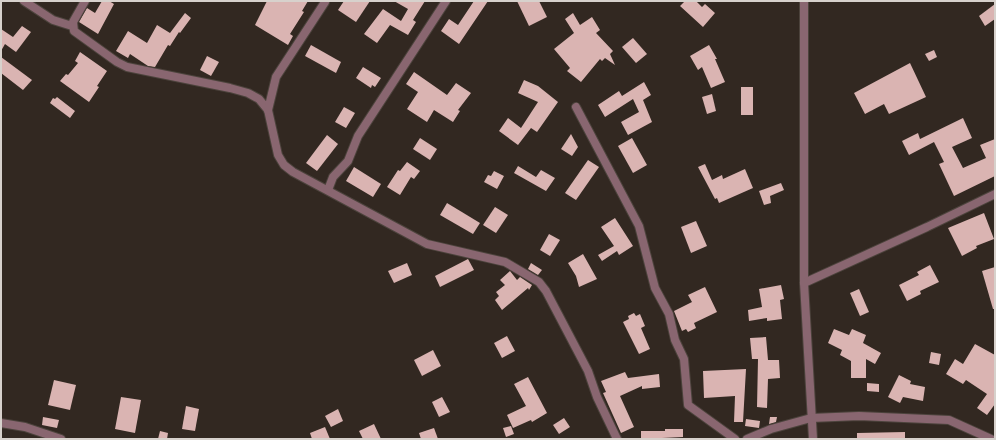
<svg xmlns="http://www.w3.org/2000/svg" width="996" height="440" font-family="Signika,sans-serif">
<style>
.building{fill:#dab4b2}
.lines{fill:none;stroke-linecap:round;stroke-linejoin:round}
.minor-casing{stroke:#4c433c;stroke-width:10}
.minor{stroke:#896670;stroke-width:8}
</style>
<rect width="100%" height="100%" fill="#322821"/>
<!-- building -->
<g class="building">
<polygon points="102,1 109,1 114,4 98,34 79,22 87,8 95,13"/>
<polygon points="267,1 308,1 302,11 304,12 290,34 293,36 288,45 255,25"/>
<polygon points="344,1 370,1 356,22 338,10"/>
<polygon points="394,1 425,1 413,20 416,22 408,35 390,25 377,43 364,34 383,9 401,21 408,9"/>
<polygon points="474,1 488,1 459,44 441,31 449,19 458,25"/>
<polygon points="517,1 539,1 547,17 529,26"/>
<polygon points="685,1 696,1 702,7 705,4 715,13 703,27 680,6"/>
<polygon points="995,4 995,19 985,26 979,16"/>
<polygon points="185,13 191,18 180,33 179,32 170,46 168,45 155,67 148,66 130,54 128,58 116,51 128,31 147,43 157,25 170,33"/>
<polygon points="573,13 580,25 592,17 600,30 596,33 613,51 610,54 615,65 605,58 602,61 600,59 581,82 567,71 570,68 554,49 574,33 565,19"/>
<polygon points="22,26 31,32 16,52 5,44 1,51 1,29 13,37"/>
<polygon points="633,38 647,54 636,63 622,47"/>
<polygon points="311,45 341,62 336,73 305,56"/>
<polygon points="709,45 717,59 715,59 725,82 711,88 702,67 698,70 690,56"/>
<polygon points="934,50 937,57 929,61 925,54"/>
<polygon points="80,52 107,71 97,86 99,87 89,102 60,81 66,74 68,75 78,63 75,61"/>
<polygon points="207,56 219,62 211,76 200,70"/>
<polygon points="1,57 32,80 23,90 1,73"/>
<polygon points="910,63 926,97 889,114 884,104 865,114 854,93"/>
<polygon points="363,67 381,78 375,87 372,85 371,88 356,78"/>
<polygon points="414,72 447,95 456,83 471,93 458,110 460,111 453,122 434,110 427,122 407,109 418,92 406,84"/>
<polygon points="524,80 538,86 558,102 537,132 531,128 518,145 499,131 508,118 521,128 536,105 538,102 518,93"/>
<polygon points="644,82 651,95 643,100 652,122 628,135 621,122 639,112 633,99 605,117 598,105 619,91 622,96"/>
<rect x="741" y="87" width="12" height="28"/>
<polygon points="712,94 716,111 707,114 702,97"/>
<polygon points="57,97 75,111 70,118 50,103 53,98 55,99"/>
<polygon points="344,107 355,113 346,128 335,122"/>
<polygon points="963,118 972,138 952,147 963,168 986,158 980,145 995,139 995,176 954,196 939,164 944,162 934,142 909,155 902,141 918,133 920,139"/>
<polygon points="571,134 578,147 572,156 561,149"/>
<polygon points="327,135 338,144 317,171 306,163"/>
<polygon points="420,138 437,149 430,160 413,149"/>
<polygon points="632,138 647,165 633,173 618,146"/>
<polygon points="588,160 599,167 576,200 565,193"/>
<polygon points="407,162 420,171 414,179 411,177 400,195 387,187 398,170 400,171"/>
<polygon points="705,164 712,180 722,175 723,179 745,169 753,188 719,203 717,198 715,199 698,167"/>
<polygon points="518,166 536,177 541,170 555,178 546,191 514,173"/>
<polygon points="354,167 381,184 373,197 346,181"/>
<polygon points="494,171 504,176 497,189 484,182 488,175 491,176"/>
<polygon points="781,183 784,190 770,196 771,203 764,205 759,191"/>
<polygon points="447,203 480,223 473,234 440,215"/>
<polygon points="495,207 508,215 496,233 483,225"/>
<polygon points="984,213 994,239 976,246 977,248 962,256 948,228"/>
<polygon points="615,218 633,246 619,255 617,251 602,261 598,255 614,246 601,227"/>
<polygon points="696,221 707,246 691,253 681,227"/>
<polygon points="549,234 560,240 550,256 540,250"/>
<polygon points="583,254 597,279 579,287 576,276 568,263"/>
<polygon points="468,259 474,270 440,287 435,276"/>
<polygon points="407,263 412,275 394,283 388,271"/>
<polygon points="531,263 542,270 538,275 528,269"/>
<polygon points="930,265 939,282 920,291 921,294 907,301 899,285 919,275 917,272"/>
<polygon points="995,267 995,309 993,309 982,271"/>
<polygon points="510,271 517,280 520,277 532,285 529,290 528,288 502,310 495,300 499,296 496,292 505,285 500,280"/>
<polygon points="781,285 784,299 780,300 782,319 767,321 767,318 749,321 748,310 762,307 759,289"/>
<polygon points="705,287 717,312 694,323 696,328 688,332 686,329 682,331 674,311 692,302 688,295"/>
<polygon points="859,289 869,312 860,316 850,293"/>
<polygon points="634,313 636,316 640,314 645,326 641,328 650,349 639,354 623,322 629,319 628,316"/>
<polygon points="834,329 849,335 852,329 866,335 863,343 881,353 875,364 866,359 866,378 851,378 851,361 840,355 842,350 828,343"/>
<polygon points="507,336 515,351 502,358 494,343"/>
<polygon points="766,337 768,360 779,360 780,378 768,379 767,408 757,407 758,359 752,359 750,338"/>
<polygon points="975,344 995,355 995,404 987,415 977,408 987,394 966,380 963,384 946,374 955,359 963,364"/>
<polygon points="433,350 441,366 422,376 414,360"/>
<polygon points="931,352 941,354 939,365 929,363"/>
<polygon points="746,369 743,422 734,422 735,396 704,398 703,371"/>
<polygon points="625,372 628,378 659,374 660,387 642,389 642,386 620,396 634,427 621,433 603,393 606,392 601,381"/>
<polygon points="899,375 911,381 910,384 925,387 923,401 903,397 900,403 888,397"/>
<polygon points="528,377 547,413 532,422 531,420 513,428 507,415 526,406 514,384"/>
<polygon points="54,380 76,385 70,410 48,405"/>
<polygon points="867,383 879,384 879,392 867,391"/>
<polygon points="121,397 141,400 135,433 115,429"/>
<polygon points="442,397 450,412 439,417 432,402"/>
<polygon points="186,406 199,409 195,431 182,429"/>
<polygon points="338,409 343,421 331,427 325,416"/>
<polygon points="43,417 59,420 57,428 42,425"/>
<polygon points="770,417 777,417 776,422 769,424"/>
<polygon points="564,418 570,427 559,434 553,425"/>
<polygon points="746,419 760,421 759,428 745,426"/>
<polygon points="374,424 381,439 363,439 359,431"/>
<polygon points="511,426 514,434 506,437 503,428"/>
<polygon points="325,427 330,439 312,439 310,433"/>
<polygon points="434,428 438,439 421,439 419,433"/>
<polygon points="665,429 683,429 683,437 641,439 641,431 665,431"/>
<polygon points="160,431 168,433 167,439 158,439"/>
<polygon points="905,432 905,439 857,439 857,433"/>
</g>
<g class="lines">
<!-- minor casing -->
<g class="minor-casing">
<g id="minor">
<polyline points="24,1 53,20 72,26"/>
<polyline points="85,1 73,22 74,31 117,62 127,67 230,88 248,93 259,99 268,110 278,155 284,165 293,172 427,244 505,262 539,282 546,291 588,371 597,397 617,439"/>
<polyline points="804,1 804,283 813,439"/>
<polyline points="576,107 639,226 655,288 669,314 675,340 684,359 688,405 735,439"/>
<polyline points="268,110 276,77 325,2"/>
<polyline points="328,190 333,177 348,161 358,136 446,1"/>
<polyline points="804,283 927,227 995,194"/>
<polyline points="1,423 25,427 61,439"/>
<polyline points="747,439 771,429 811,418 859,416 949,420 991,439"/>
</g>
</g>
<!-- minor -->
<use href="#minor" class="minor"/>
</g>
<!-- border -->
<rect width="996" height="440" fill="none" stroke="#d7d1cc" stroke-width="4"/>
</svg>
